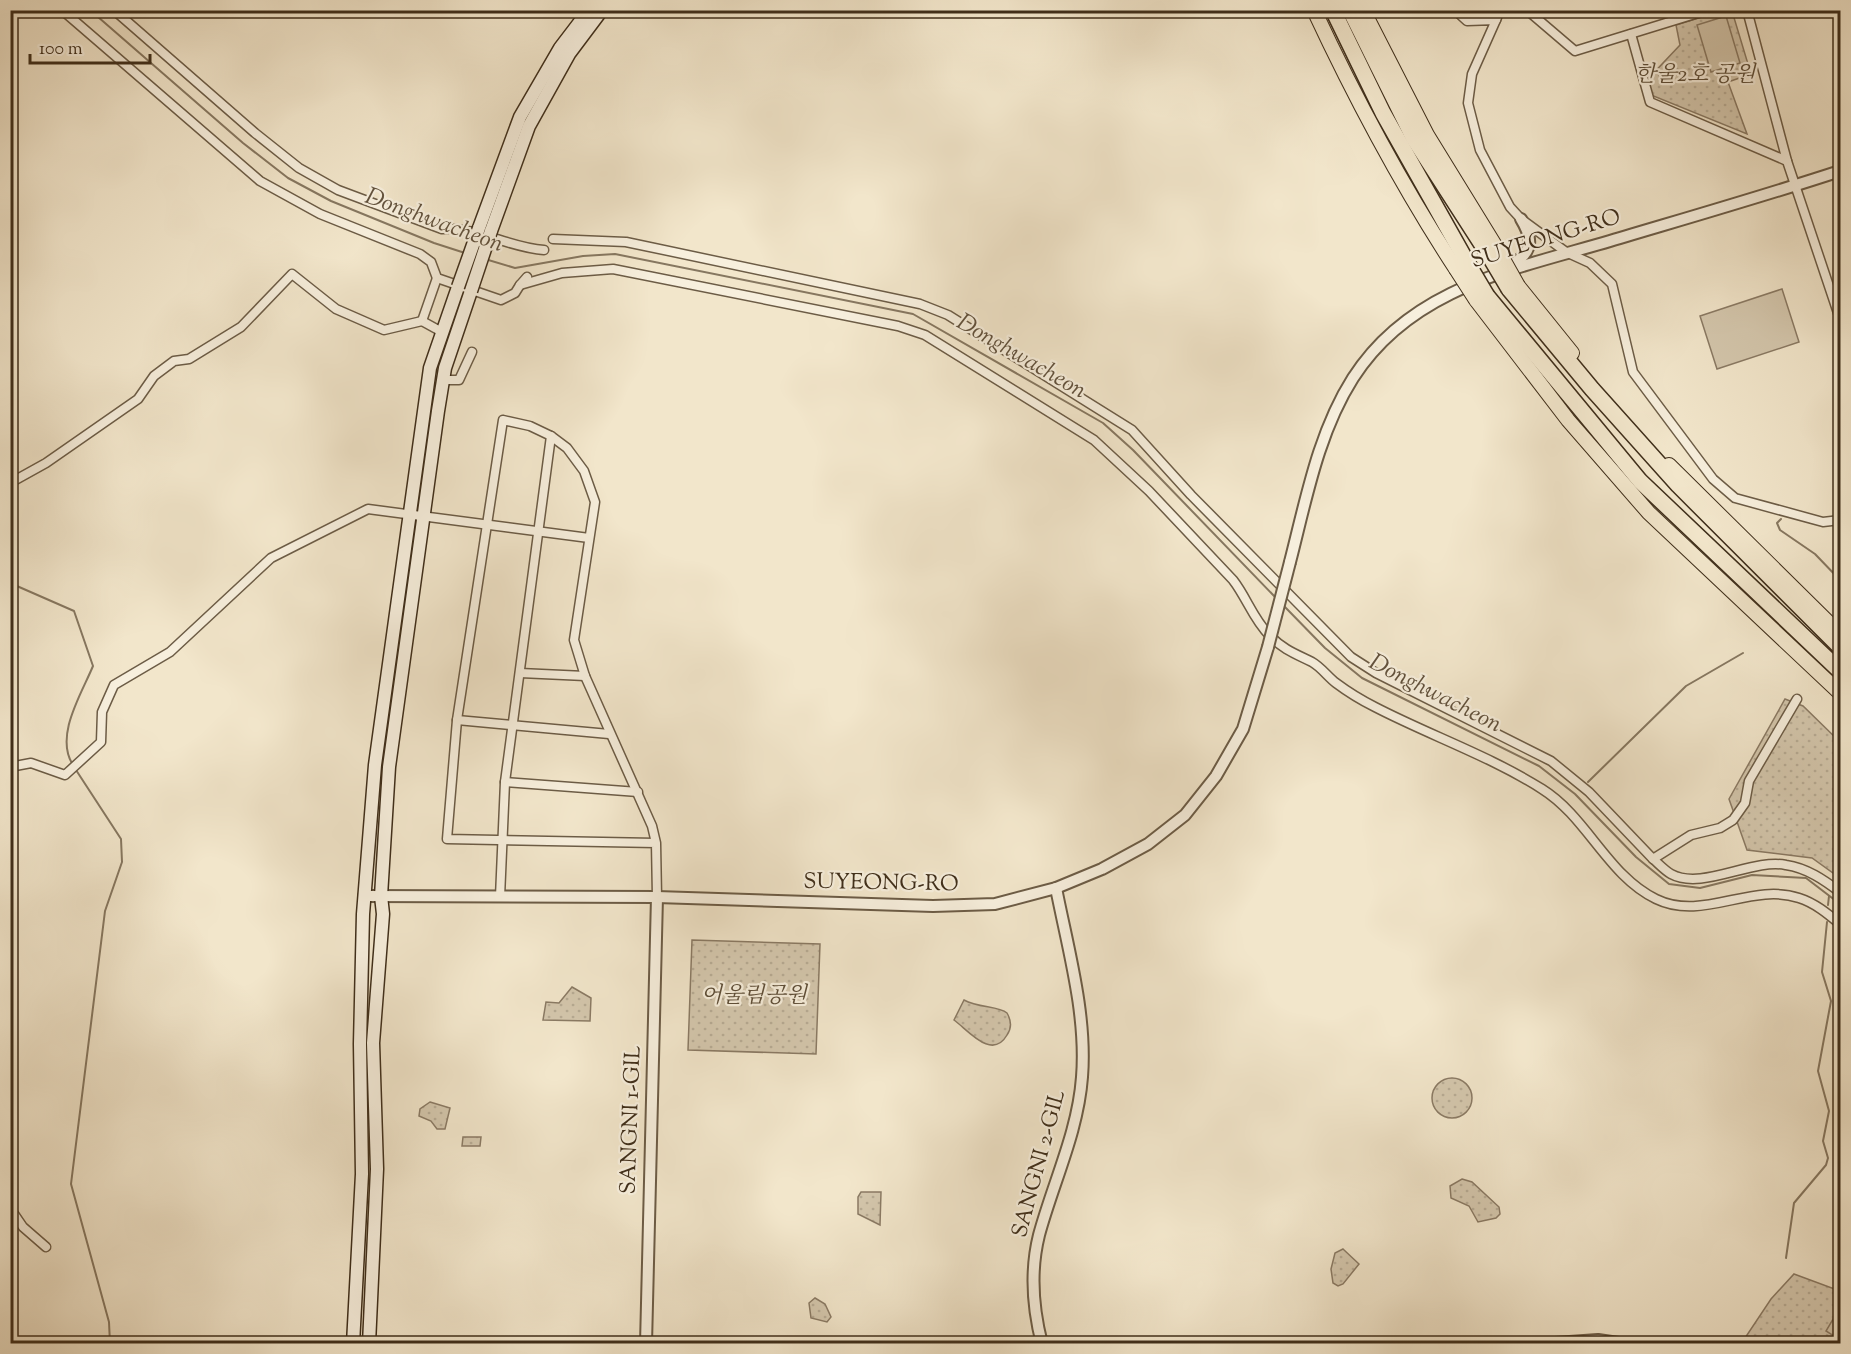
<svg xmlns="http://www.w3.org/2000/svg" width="1851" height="1354" font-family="'Sorts Mill Goudy','Noto Serif KR',serif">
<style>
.grass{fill:url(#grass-dots);stroke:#8a7a64;stroke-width:1.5}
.pitch{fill:#d4c7ad;stroke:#8a7a64;stroke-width:1.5}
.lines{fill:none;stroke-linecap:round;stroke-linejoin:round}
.stream{stroke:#867760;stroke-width:2}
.minor-casing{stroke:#6c5c46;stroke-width:11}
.tertiary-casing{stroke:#6c5c46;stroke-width:14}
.secondary-casing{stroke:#3f2e1a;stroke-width:15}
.trunk-casing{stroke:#3f2e1a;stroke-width:16}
.motorway-casing{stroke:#3f2e1a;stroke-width:18}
.minor{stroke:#f7efdd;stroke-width:8}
.tertiary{stroke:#f7efdd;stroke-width:10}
.secondary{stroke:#f7efdd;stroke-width:12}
.trunk{stroke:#f2e6cb;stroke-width:14}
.motorway{stroke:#f2e6cb;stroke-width:15}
.tertiary-bridge-casing{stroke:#6c5c46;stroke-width:14;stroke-linecap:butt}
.secondary-bridge-casing{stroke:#3f2e1a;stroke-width:15;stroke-linecap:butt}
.trunk-bridge-casing{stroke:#3f2e1a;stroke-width:16;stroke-linecap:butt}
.motorway-bridge-casing{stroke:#3f2e1a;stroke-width:18;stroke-linecap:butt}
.tertiary-bridge{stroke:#f7efdd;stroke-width:10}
.secondary-bridge{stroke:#f7efdd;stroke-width:12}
.trunk-bridge{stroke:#f2e6cb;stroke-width:14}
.motorway-bridge{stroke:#f2e6cb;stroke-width:15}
.labels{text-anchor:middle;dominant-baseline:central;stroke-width:4.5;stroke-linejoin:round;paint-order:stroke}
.park-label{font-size:22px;font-style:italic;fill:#5d4d37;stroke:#f7efdd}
.street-label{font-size:22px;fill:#3f2e1a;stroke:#f7efdd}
.water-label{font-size:24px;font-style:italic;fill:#62523d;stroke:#f7efdd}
</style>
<defs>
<pattern id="grass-dots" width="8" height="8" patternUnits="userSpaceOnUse" patternTransform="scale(1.5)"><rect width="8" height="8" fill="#d4c7ad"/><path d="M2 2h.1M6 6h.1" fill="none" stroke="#b7ab94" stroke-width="1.8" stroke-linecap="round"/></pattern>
</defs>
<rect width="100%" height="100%" fill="#f2e6cb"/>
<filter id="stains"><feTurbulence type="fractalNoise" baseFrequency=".00333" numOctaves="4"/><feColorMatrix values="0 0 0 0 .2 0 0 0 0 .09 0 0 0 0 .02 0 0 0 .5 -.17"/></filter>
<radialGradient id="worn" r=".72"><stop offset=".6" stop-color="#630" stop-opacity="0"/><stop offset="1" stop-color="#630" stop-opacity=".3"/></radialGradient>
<!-- grass -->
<g class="grass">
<polygon points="1721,11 1732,11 1751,74 1728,82 1747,134 1651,95 1647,80 1680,45 1676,25"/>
<polygon points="1785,699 1803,706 1840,742 1840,878 1812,858 1747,850 1729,799"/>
<polygon points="692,940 820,944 816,1054 688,1050"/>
<polygon points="572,987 591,998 590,1021 543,1020 546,1002 559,1003"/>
<path d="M 964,1000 C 979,1008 998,1006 1007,1013 C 1011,1020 1012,1028 1007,1035 C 992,1061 968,1030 954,1020 Z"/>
<circle cx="1452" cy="1098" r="20"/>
<polygon points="430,1102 450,1108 445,1129 437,1129 431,1121 419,1116 420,1109"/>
<polygon points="463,1137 481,1137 480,1146 462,1146"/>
<polygon points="1462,1179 1472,1182 1499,1207 1500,1214 1496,1218 1478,1222 1469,1206 1451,1198 1450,1186"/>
<polygon points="861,1192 881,1192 880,1225 858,1214 858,1197"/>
<polygon points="1343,1249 1359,1264 1343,1284 1338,1286 1333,1283 1331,1269 1335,1253"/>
<polygon points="1794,1274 1840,1291 1840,1343 1741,1344 1771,1299"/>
<polygon points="815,1298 825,1304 831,1317 827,1322 811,1318 809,1303"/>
</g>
<!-- pitch -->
<g class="pitch">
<polygon points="1726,16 1740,63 1711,72 1697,25"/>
<polygon points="1782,289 1799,342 1717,369 1700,316"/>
<polygon points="1836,1314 1840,1317 1840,1340 1826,1331"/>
</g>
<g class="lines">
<!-- stream -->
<g class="stream">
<polyline points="90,10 243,143 288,178 331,201 434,243 465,253"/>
<polyline points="485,259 515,268 583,256 615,254 913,314 1103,423 1133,450 1277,599"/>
<polyline points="1781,519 1777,523 1780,530 1815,554 1840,580"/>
<path d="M 10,583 L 74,611 L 93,666 C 82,693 54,736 73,765"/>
<polyline points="1283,605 1325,648 1362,678 1539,766 1575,794 1636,857 1669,884 1700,888 1752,875 1806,878 1840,904"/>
<polyline points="76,770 121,839 122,862 105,911 71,1184 109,1322 110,1344"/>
<polyline points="1588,782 1686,686 1743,653"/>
<polyline points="1828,905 1829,896"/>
<polyline points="1786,1258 1794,1203 1826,1165 1828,1158 1823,1141 1829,1111 1818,1071 1831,1001 1822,972 1827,922"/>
</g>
<!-- minor casing -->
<g class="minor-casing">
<g id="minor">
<polyline points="62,10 260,181 320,214 420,254 431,262 437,278 501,300 515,293 520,285"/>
<path d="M 114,10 L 255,133 L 299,168 L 338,190 L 442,229 C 476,226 509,248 544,250"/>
<polyline points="1455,10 1467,21 1496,20 1472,74 1468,103 1480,150 1510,207 1521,219 1566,252 1590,263 1612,284 1633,372 1713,479 1735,498 1823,522 1840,520"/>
<polyline points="1527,10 1575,51 1708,10"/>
<polyline points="1747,10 1787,161"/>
<polyline points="1496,20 1500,10"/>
<polyline points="1631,34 1650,102 1787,161 1840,319"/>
<polyline points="553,239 626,242 920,304 948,315 1132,430 1191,495 1351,657 1376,673 1551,761 1589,792 1653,859 1691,835 1720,828 1733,820 1745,803 1749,781 1797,699"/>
<path d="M 527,277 L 520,285 L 562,273 L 613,269 L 898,326 L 925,335 L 1094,440 L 1149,491 L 1233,580 C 1247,598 1253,619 1270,636 C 1284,650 1296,654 1312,662 C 1321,667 1328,677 1336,683 C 1348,692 1361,700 1375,707 C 1429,735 1490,756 1542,789 C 1587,817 1608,876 1656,899 C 1703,922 1751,882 1799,898 C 1815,903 1828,914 1840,924"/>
<polyline points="422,321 437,278"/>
<polyline points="443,380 459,380 472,352"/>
<polyline points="10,483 46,463 138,399 154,376 174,361 189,359 241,327 292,274 336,309 384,330 422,321 442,332"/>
<polyline points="520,673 585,676"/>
<polyline points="457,720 609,734"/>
<polyline points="10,767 31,763 65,775 101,742 102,712 114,685 170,652 271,558 368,509 589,538"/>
<polyline points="505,782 638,792"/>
<polyline points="656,843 447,839 457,720 503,420 530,426 551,436 567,448 584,471 595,502 574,640 585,676 652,826 656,843 657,897"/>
<path d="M 1653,859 C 1658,863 1664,870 1671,874 C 1702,891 1752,858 1786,865 C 1807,868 1824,880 1840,892"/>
<polyline points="500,897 505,782 551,436"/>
<polyline points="10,1208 23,1227 46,1247"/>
</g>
</g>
<!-- tertiary casing -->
<g class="tertiary-casing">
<g id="tertiary">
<path d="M 1514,263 C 1534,251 1532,237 1521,219"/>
<path d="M 1290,562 C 1306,500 1318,433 1353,378 C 1411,287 1515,269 1610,241 C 1687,218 1764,196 1840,171"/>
<polyline points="364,896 657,897 933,906 995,904 1056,888 1102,869 1148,844 1185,815 1216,776 1243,729 1268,647"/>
<polyline points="646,1344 657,897"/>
<path d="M 1042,1344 C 1033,1309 1030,1271 1039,1235 C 1053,1183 1078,1132 1082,1077 C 1087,1015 1068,949 1056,888"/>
<polyline points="1541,1344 1598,1340 1625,1344"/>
</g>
</g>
<!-- secondary casing -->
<g class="secondary-casing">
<g id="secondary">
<polyline points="479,228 520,117 560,48 589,10"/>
<polyline points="491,231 529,126 569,54 602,10"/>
<polyline points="353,1344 362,1174 360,1044 363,914 375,765 430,368 458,287"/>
<polyline points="369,1344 377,1169 373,1043 383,914 381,896 389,767 438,411 445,368 471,291"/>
</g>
</g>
<!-- trunk casing -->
<g class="trunk-casing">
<g id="trunk">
<path d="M 1314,10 C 1356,100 1402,186 1456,269"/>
<polyline points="1363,10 1427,135 1499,252"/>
<polyline points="1518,286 1572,353"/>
<polyline points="1476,300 1568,420 1649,513 1840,693"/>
<polyline points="1669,465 1840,634"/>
</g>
</g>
<!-- motorway casing -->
<g class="motorway-casing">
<g id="motorway">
<polyline points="1333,10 1383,113 1468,264"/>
<polyline points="1350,10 1414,139 1490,257"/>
<polyline points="1509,289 1592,389 1678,485 1840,647"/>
<polyline points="1487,296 1640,481 1840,671"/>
</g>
</g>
<!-- minor -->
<use href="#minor" class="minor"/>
<!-- tertiary -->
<use href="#tertiary" class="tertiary"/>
<!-- secondary -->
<use href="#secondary" class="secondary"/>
<!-- trunk -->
<use href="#trunk" class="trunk"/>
<!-- motorway -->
<use href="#motorway" class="motorway"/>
<!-- tertiary-bridge casing -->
<g class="tertiary-bridge-casing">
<polyline id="tertiary-bridge" points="1268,647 1290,562"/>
</g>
<!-- secondary-bridge casing -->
<g class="secondary-bridge-casing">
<g id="secondary-bridge">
<polyline points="458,287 479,228"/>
<polyline points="471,291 491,231"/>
</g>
</g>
<!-- trunk-bridge casing -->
<g class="trunk-bridge-casing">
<g id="trunk-bridge">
<polyline points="1499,252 1518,286"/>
<polyline points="1456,269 1476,300"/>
</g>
</g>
<!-- motorway-bridge casing -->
<g class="motorway-bridge-casing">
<g id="motorway-bridge">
<polyline points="1490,257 1509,289"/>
<polyline points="1468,264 1487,296"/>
</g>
</g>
<!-- tertiary-bridge -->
<use href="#tertiary-bridge" class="tertiary-bridge"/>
<!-- secondary-bridge -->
<use href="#secondary-bridge" class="secondary-bridge"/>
<!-- trunk-bridge -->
<use href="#trunk-bridge" class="trunk-bridge"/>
<!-- motorway-bridge -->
<use href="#motorway-bridge" class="motorway-bridge"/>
</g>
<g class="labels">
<!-- park labels -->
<g class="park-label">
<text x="1695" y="76">한울2호 공원</text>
<text x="754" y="997">어울림공원</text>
</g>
<!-- street labels -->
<g class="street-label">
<text transform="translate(1546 240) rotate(-17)">SUYEONG-RO</text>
<text transform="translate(881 884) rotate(1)">SUYEONG-RO</text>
<text transform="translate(632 1120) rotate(-88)">SANGNI 1-GIL</text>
<text transform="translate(1040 1164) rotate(-75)">SANGNI 2-GIL</text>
</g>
<!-- water labels -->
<g class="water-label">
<text transform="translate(434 221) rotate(20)">Donghwacheon</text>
<text transform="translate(1021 357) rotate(30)">Donghwacheon</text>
<text transform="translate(1435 694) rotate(27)">Donghwacheon</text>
</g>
</g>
<!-- margin -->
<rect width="1851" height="1354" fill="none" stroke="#f2e6cb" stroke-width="36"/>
<rect x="12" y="12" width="1827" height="1330" fill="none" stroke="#3f2e1a" stroke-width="3"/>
<rect x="18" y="18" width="1815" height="1318" fill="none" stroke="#3f2e1a" stroke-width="1.5"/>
<!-- scale -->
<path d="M30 54v9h120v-9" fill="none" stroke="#3f2e1a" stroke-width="3"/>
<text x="39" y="54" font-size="18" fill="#3f2e1a" stroke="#f7efdd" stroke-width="4.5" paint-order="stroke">100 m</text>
<rect width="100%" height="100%" filter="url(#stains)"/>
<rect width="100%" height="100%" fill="url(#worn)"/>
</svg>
